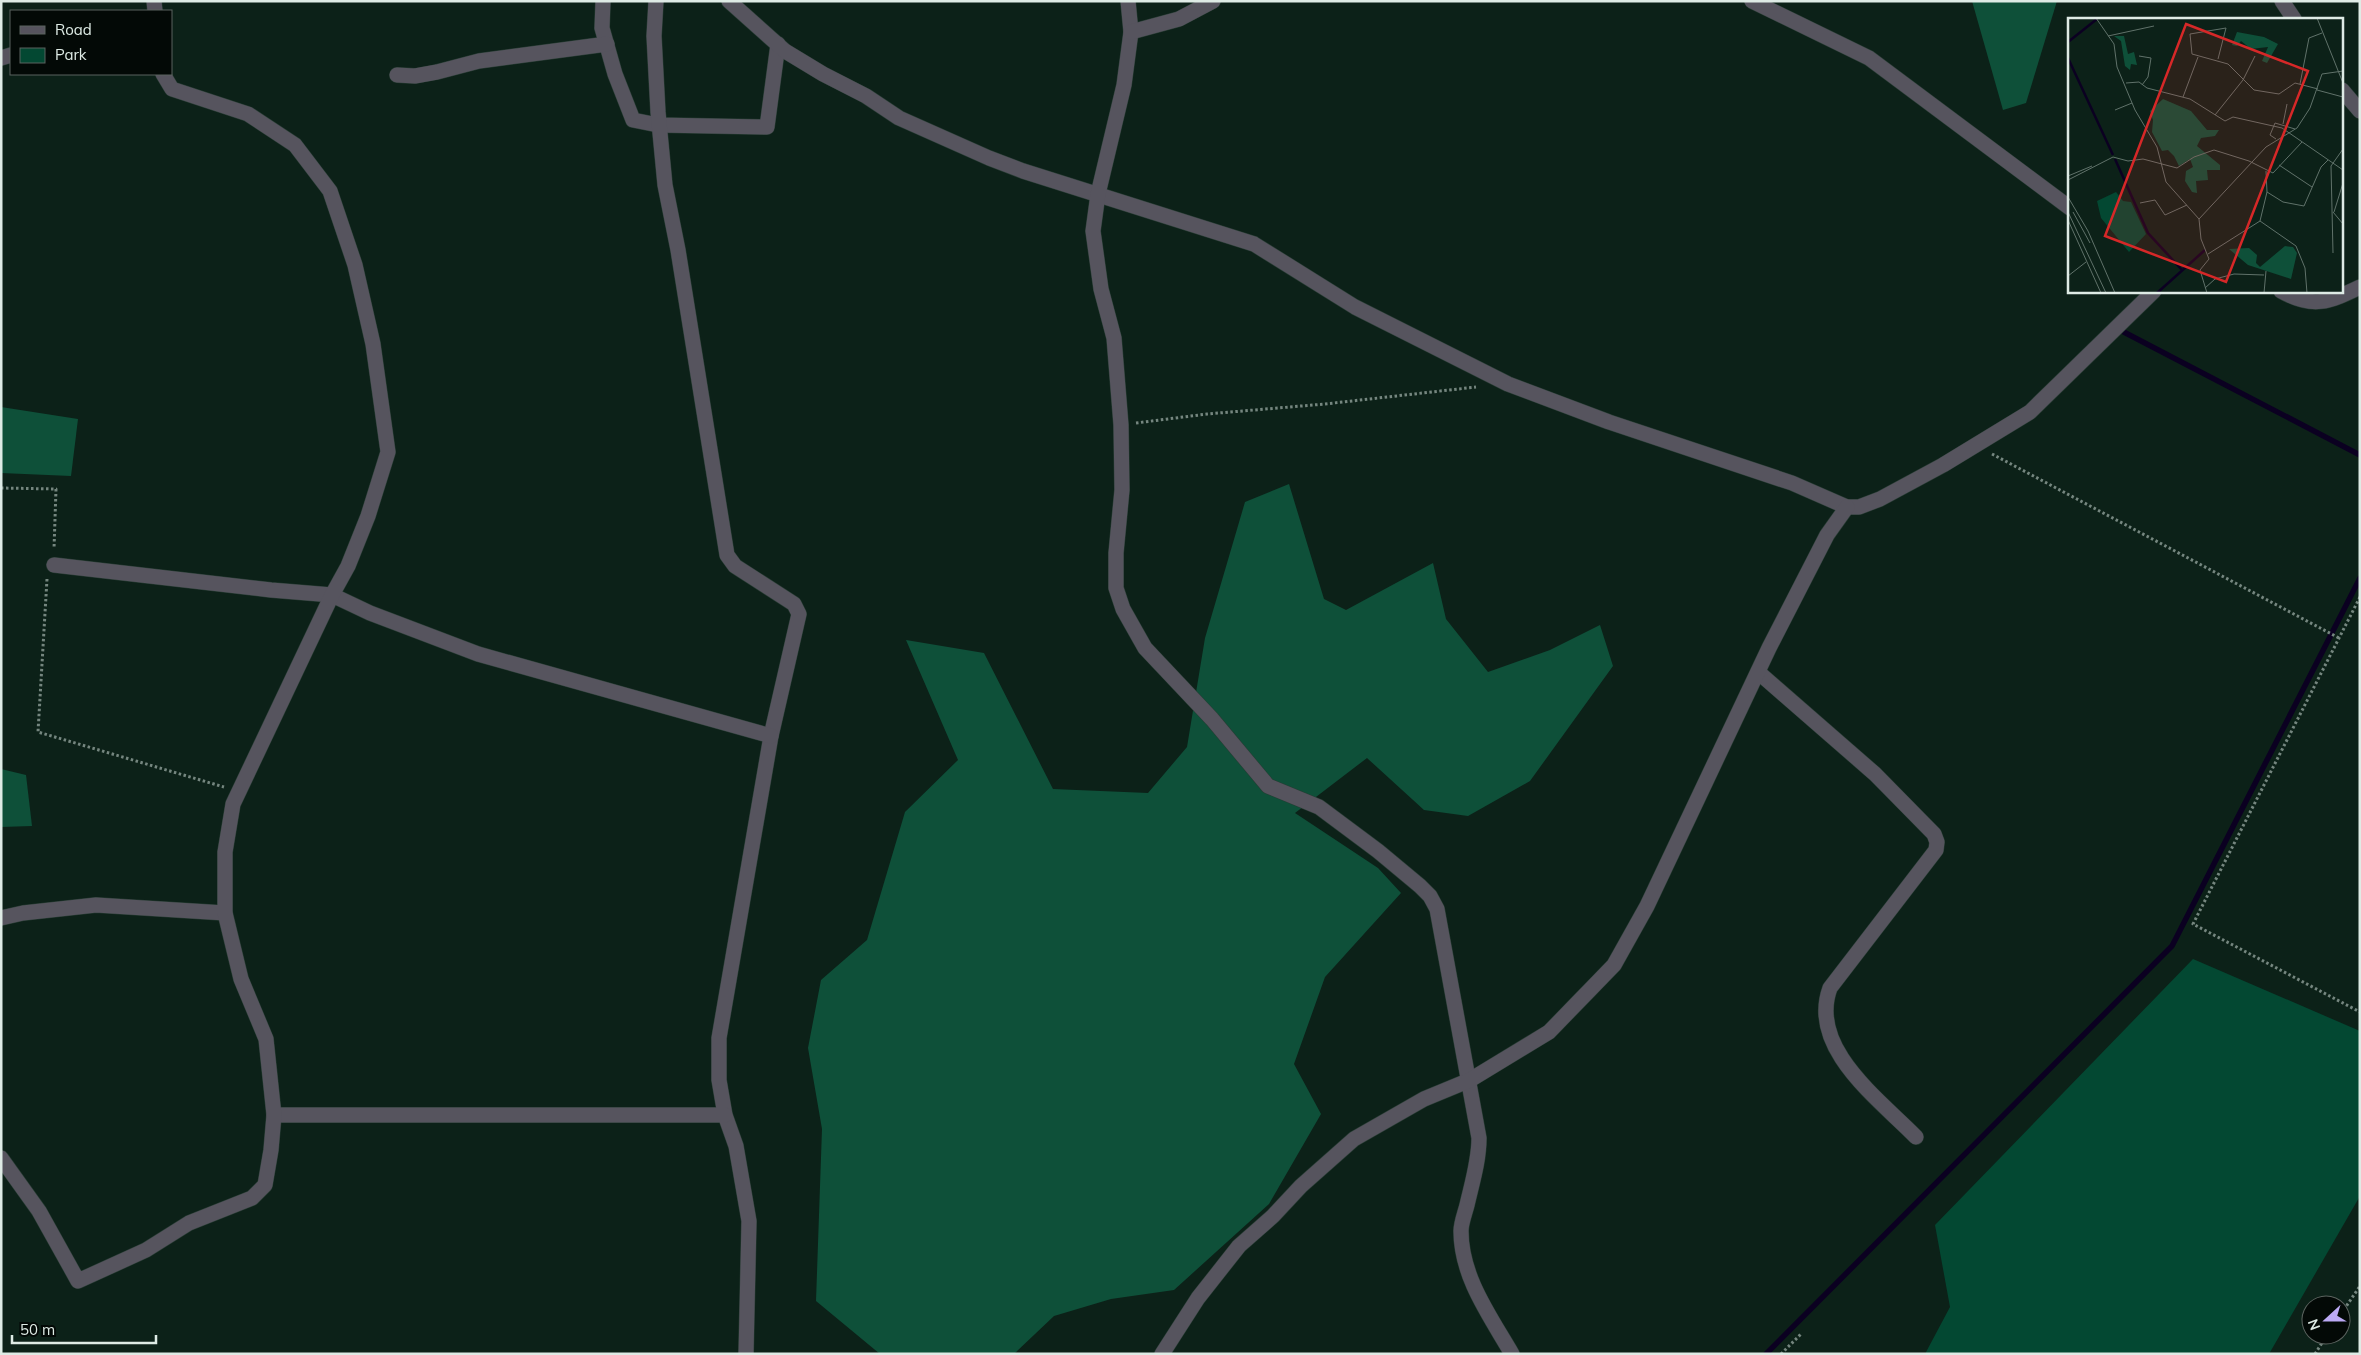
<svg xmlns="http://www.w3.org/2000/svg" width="2361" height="1355" font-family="Mulish,sans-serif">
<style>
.green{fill:#034832}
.forest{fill:#0e5039}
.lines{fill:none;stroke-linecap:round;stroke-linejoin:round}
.stream{stroke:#0b0021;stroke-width:5.5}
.minor-casing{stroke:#293d35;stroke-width:16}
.path{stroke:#75867f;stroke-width:3;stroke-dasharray:2.5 2.5;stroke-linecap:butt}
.minor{stroke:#56545e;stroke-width:15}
.inset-river{fill:none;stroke:#0b0021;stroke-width:2.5}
.inset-road{fill:none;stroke:#60726a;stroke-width:1}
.view{fill:#d62828;fill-opacity:0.15;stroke:#d62828;stroke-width:2.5}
.inset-edge{fill:none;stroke:#deebe5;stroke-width:2.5}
</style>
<rect width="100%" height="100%" fill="#0c2118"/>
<!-- green -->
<polygon class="green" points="2193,959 2360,1031 2360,1196 2269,1354 1925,1354 1950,1307 1935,1225"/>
<!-- forest -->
<g class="forest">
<polygon points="1972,1 2057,1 2026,103 2003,110"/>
<polygon points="1,407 78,419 71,476 1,473"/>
<polygon points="1289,484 1324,599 1346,610 1433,563 1446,619 1488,672 1550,650 1600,625 1613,666 1530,781 1468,816 1424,810 1367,758 1295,813 1378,868 1401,893 1325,977 1294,1064 1321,1114 1269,1204 1174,1290 1111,1299 1054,1316 1014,1354 880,1354 816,1301 822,1129 808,1048 821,980 867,940 905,812 958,760 906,640 984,653 1053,789 1148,793 1187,747 1205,638 1245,502"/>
<polygon points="1,769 26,775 32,826 1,827"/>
</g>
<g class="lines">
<!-- stream -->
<g class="stream">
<polyline points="2118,329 2360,455"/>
<polyline points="1766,1354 2172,946 2360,578"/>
</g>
<!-- minor casing -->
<g class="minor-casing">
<g id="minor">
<polyline points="154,1 155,11"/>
<polyline points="603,1 602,28 615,74 633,120 658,125 767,127 778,44"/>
<polyline points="656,1 654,36 658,112 665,185 678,250 727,555 735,566 794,604 799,614 771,736 719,1038 719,1080 725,1115 736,1146 749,1221 746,1354"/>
<polyline points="729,1 785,51 823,74 866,96 899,118 989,158 1023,171 1254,244 1355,307 1508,384 1609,422 1792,483 1847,507 1859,507 1880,499 1943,465 2030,412 2154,291"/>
<path d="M 1128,1 L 1131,32 L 1124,85 L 1098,194 L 1093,231 L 1101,289 L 1114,338 L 1121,425 L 1122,490 L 1116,553 L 1116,588 L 1123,609 L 1145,648 L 1212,719 L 1268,786 L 1319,807 L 1378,851 L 1420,886 L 1430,896 L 1437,909 L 1479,1138 C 1479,1161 1472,1183 1467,1205 C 1465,1213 1461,1223 1461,1231 C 1461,1277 1490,1316 1512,1354"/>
<polyline points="1752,1 1869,58 2070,208"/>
<polyline points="2282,1 2294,19"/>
<polyline points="1131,32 1179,19 1213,1"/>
<polyline points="1,58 11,55"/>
<polyline points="397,75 415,76 437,72 479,61 607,44"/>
<polyline points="2342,90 2360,111"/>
<path d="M 2281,291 C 2313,309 2329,302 2360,287"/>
<polyline points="54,565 271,590 332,595 370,613 478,654 771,736"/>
<path d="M 1758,672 L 1875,774 L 1934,834 L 1937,842 L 1936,850 L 1830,988 C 1808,1048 1879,1099 1916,1137"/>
<polyline points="1,918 23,913 96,905 225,913"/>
<polyline points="274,1115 725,1115"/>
<polyline points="1,1158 39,1211 78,1281 146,1250 189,1223 252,1198 265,1185 271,1150 274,1115 266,1039 241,979 225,913 225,852 233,804 332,595 348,566 368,516 388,452 373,344 355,265 330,191 295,145 248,114 172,89 163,74"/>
<polyline points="1162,1354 1198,1298 1239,1246 1273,1216 1301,1186 1354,1139 1424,1099 1470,1080 1549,1032 1614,965 1647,906 1769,648 1827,535 1847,507"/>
</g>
</g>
<!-- path -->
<g class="path">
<polyline points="1136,423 1207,414 1325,404 1476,387"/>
<polyline points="1992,454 2339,638"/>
<polyline points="1,488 56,489 54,549"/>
<polyline points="47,579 38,732 224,787"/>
<polyline points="2360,597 2193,924 2360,1012"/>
<polyline points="2341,1314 2360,1286"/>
<polyline points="1781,1354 1801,1334"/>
<polyline points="2315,1354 2327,1335"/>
</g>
<!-- minor -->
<use href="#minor" class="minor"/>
</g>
<!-- overview -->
<g transform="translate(2068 18)">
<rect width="275" height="275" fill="#0c2118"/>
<path d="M 48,174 L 55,183 L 63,184 L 78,216 L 61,234 L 33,200 L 29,183 Z" fill="#034832"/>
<path d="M 169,14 L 196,19 L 210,26 L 199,45 L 194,43 L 200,29 L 183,31 L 173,23 L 169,28 L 164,27 ZM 46,18 L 56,18 L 60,36 L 66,34 L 69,47 L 63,46 L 62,52 L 57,48 L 53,23 ZM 95,81 L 123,93 L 139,112 L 151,112 L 147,118 L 133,120 L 129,128 L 152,147 L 152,152 L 139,152 L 140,162 L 128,163 L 129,175 L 124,174 L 117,163 L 118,153 L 125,149 L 122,141 L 111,148 L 106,138 L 100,132 L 94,133 L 84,114 L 85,102 L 82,93 ZM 217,228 L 225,229 L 229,235 L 223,261 L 180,247 L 161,231 L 181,230 L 189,237 L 188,245 L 192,249 Z" fill="#0e5039"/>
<path class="inset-river" d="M 0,24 L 29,1M 0,40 L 45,137M 47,141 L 80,215 L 114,252M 89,275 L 137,232"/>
<path class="inset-road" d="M 28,0 L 46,26 L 49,49 L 67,92 L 89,129 L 98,164 L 131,201 L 133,221 L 141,241 L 132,252 L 139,275M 249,0 L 275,65M 40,18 L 86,8M 71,38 L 83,40 L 80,59 L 74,67M 150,41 L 158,10 L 122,16 L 124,36 L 160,46 L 186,72 L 211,76 L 227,65 L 250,71M 58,65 L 71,64 L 79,70 L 122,81 L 157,103 L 165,99 L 214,110 L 275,152M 232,66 L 241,20 L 254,15M 249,72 L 275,79M 115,79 L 130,39M 47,92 L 64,85M 147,97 L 175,62 L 187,38M 215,106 L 219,86M 208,121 L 202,117 L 207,105 L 227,111M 211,147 L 244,169M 0,158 L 24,148M 0,162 L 45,139 L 60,143 L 75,141 L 109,150 L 126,139 L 146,132 L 181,143 L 205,155 L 234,124M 199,174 L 215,184 L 236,188 L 253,149 L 260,142M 0,179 L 20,213 L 47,275M 72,185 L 87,182 L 97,197 L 119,187M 0,194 L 38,275M 5,194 L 22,225M 265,194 L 275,206M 266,194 L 275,165M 131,201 L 198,129 L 229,110 L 242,90 L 254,56 L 275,53M 0,202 L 33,275M 192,203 L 199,174 L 198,153M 265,235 L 263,148 L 275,131M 140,236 L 192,203 L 228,228 L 237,250 L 239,275M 0,258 L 18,244M 137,270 L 147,261 L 166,256 L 196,257M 196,275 L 198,253"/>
<path class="view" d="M 118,6 L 240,53 L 158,264 L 37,218 Z"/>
<rect width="275" height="275" class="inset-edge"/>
</g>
<!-- border -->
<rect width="2361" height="1355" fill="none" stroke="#deebe5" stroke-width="5"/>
<!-- legend -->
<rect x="10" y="10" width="162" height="65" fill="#030906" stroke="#5b635f"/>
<rect x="20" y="26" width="25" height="8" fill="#56545e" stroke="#5b635f"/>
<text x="55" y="35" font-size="15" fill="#deebe5">Road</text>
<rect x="20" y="48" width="25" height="15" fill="#034832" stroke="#5b635f"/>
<text x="55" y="60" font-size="15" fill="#deebe5">Park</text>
<!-- north arrow -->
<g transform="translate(2326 1320) rotate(249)"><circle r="24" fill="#030906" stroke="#5b635f"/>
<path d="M0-4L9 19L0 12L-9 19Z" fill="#bcaaf5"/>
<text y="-8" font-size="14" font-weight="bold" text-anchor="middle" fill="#deebe5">N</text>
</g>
<!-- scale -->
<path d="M12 1335v8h144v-8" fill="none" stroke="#deebe5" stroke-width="2.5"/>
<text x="20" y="1335" font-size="15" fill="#deebe5" stroke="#030906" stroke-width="4" paint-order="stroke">50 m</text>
</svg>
